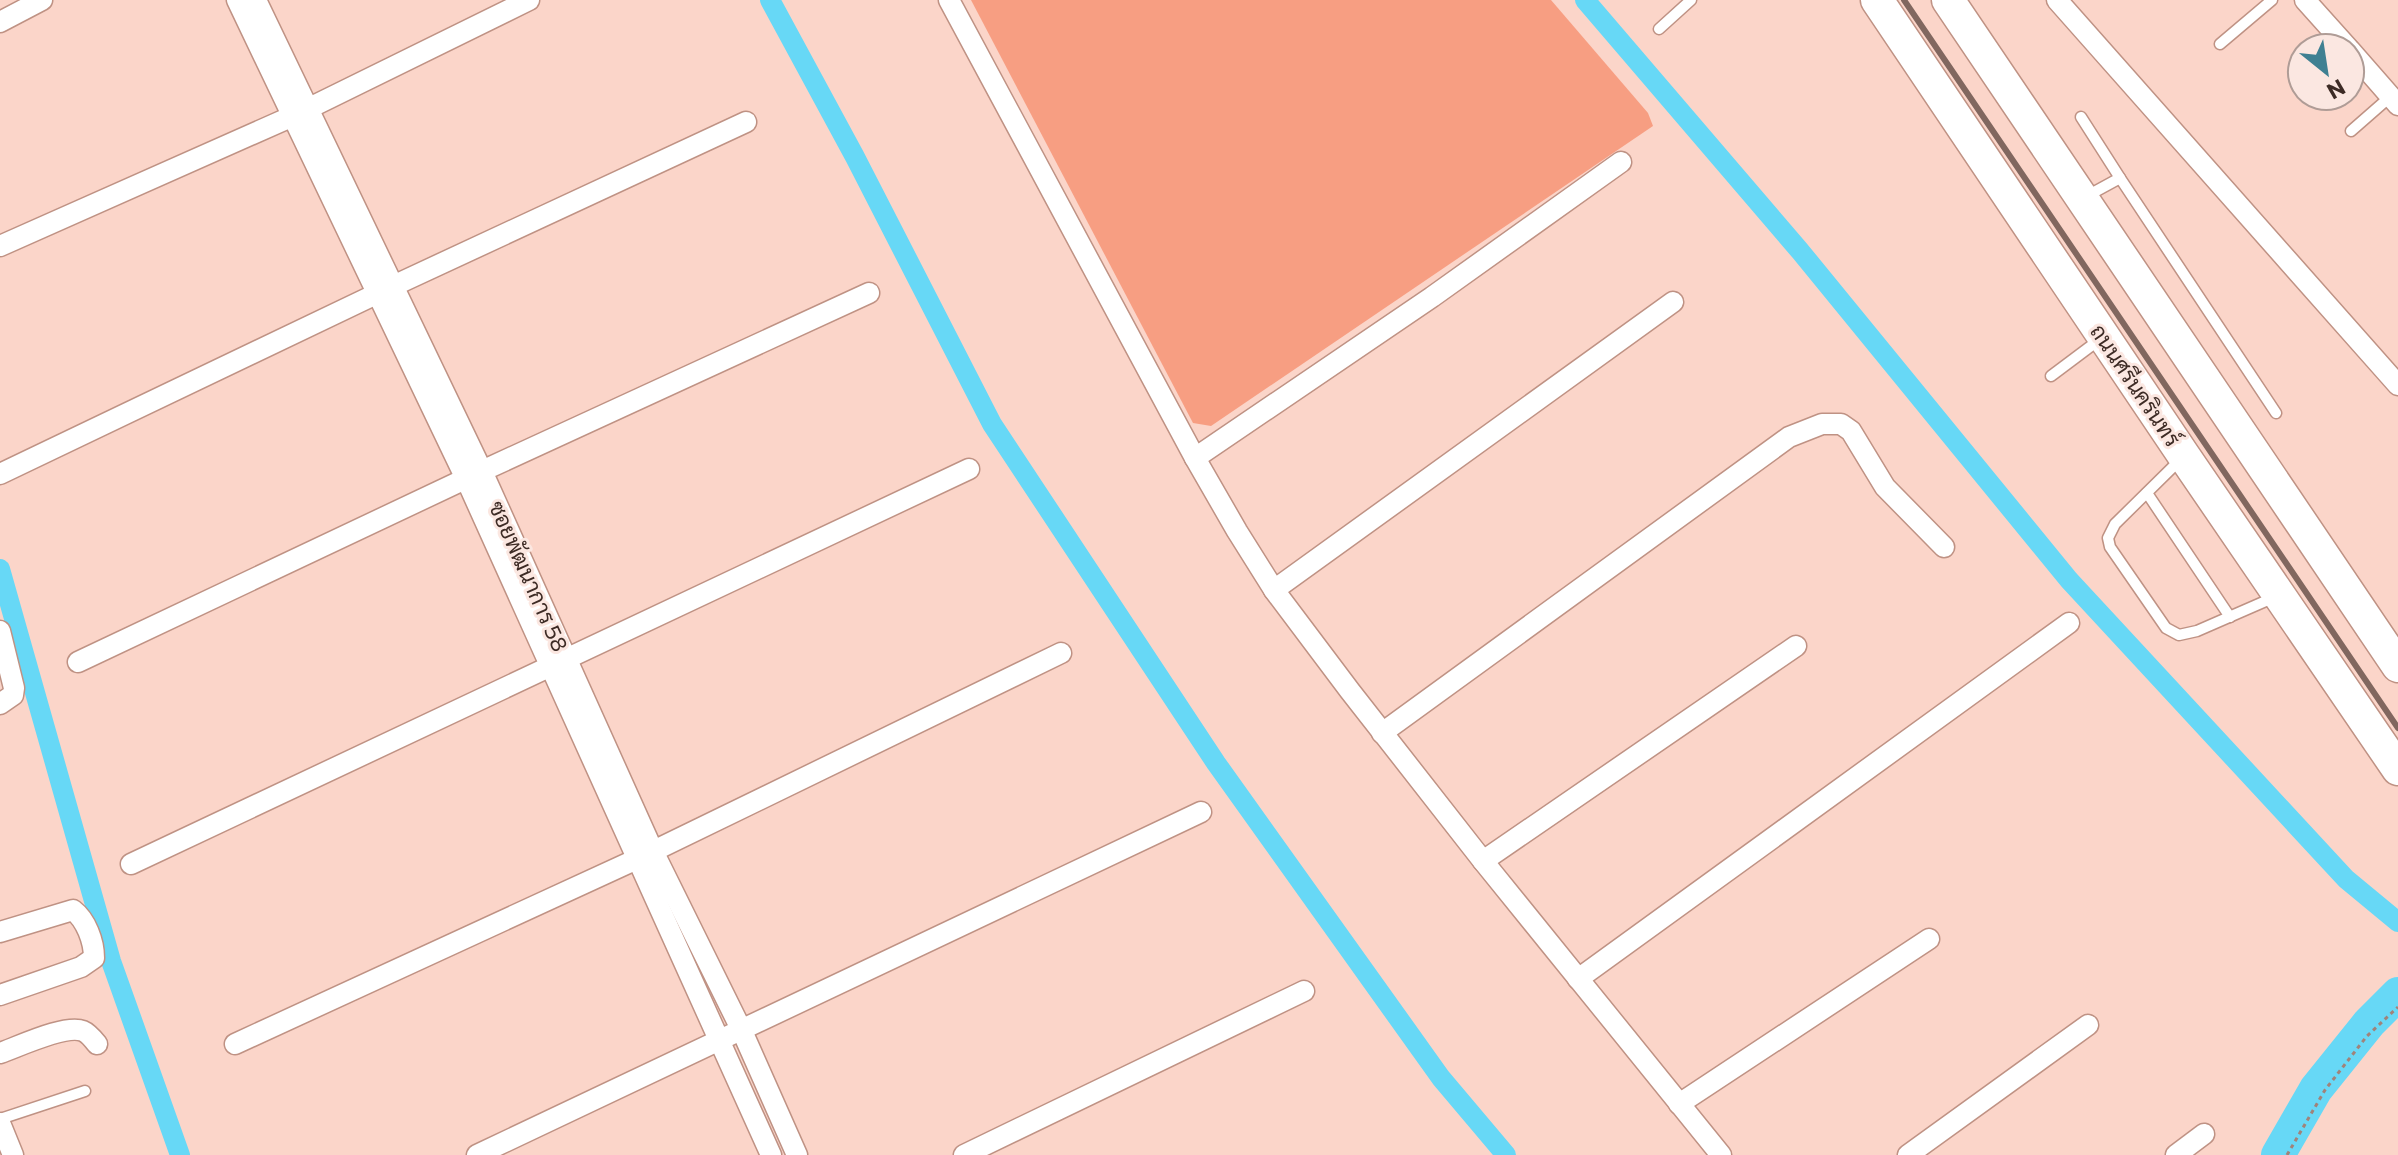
<svg xmlns="http://www.w3.org/2000/svg" width="2398" height="1155" font-family="Commissioner,Sarabun,sans-serif">
<style>
.green{fill:#f79e82}
.lines{fill:none;stroke-linecap:round;stroke-linejoin:round}
.canal{stroke:#67d8f6;stroke-width:20}
.river{stroke:#67d8f6;stroke-width:34}
.lane-casing{stroke:#bf9284;stroke-width:13}
.street-casing{stroke:#bf9284;stroke-width:23}
.primary-casing{stroke:#bf9284;stroke-width:35}
.path{stroke:#a0837a;stroke-width:3;stroke-dasharray:4 4;stroke-linecap:butt}
.lane{stroke:#fff;stroke-width:10}
.street{stroke:#fff;stroke-width:20}
.primary{stroke:#fff;stroke-width:32}
.rail{stroke:#81675f;stroke-width:6}
.labels{text-anchor:middle;dominant-baseline:central;stroke-width:6;stroke-linejoin:round;paint-order:stroke}
.street-label{font-size:22px;fill:#3d2b25;stroke:#fbe7e1}
</style>
<rect width="100%" height="100%" fill="#fbd5c9"/>
<!-- green -->
<polygon class="green" points="971,0 1551,0 1648,113 1653,126 1211,426 1193,423"/>
<g class="lines">
<!-- canal -->
<g class="canal">
<polyline points="770,0 855,157 992,424 1216,763 1441,1078 1506,1155"/>
<polyline points="1585,0 1800,251 2069,580 2346,879 2398,922"/>
<polyline points="0,569 111,961 180,1155"/>
</g>
<!-- river -->
<polyline class="river" points="2278,1155 2316,1089 2369,1023 2398,994"/>
<!-- lane casing -->
<g class="lane-casing">
<g id="lane">
<polyline points="1659,29 1691,0"/>
<polyline points="2220,44 2272,0"/>
<polyline points="2081,117 2120,178 2087,196"/>
<polyline points="2351,131 2391,96"/>
<polyline points="2120,178 2276,413"/>
<polyline points="2051,376 2099,340"/>
<polyline points="2182,458 2115,524 2108,538 2110,547 2166,628 2179,635 2197,631 2275,597"/>
<polyline points="2147,493 2230,617"/>
<polyline points="0,1119 85,1091"/>
</g>
</g>
<!-- street casing -->
<g class="street-casing">
<g id="street">
<polyline points="237,0 466,479 771,1155"/>
<polyline points="256,0 482,471 653,851 742,1031 797,1155"/>
<polyline points="949,0 1195,458 1237,531 1274,590 1350,691 1483,861 1721,1155"/>
<polyline points="2057,0 2398,385"/>
<polyline points="2305,0 2348,48"/>
<polyline points="0,22 42,0"/>
<polyline points="2350,50 2398,105"/>
<polyline points="0,246 293,116 529,0"/>
<polyline points="1195,458 1432,297 1621,162"/>
<polyline points="0,474 393,286 746,122"/>
<polyline points="1274,590 1673,302"/>
<polyline points="0,631 14,688 13,695 0,704"/>
<polyline points="78,662 482,471 869,293"/>
<polyline points="1382,733 1789,437 1822,424 1841,424 1851,431 1885,487 1944,547"/>
<polyline points="1483,861 1796,646"/>
<polyline points="131,864 969,469"/>
<path d="M 0,932 L 73,910 C 86,920 94,941 94,958 L 81,967 L 0,995"/>
<polyline points="1578,979 2069,623"/>
<polyline points="235,1044 637,859 1061,653"/>
<path d="M 0,1053 C 18,1047 65,1024 83,1031 C 88,1033 93,1039 97,1044"/>
<polyline points="1679,1104 1929,939"/>
<polyline points="0,1123 13,1155"/>
<polyline points="477,1155 1201,812"/>
<polyline points="964,1155 1304,991"/>
<polyline points="1908,1155 2088,1025"/>
<polyline points="2176,1155 2204,1134"/>
</g>
</g>
<!-- primary casing -->
<g class="primary-casing">
<g id="primary">
<polyline points="1877,0 2184,456 2398,769"/>
<polyline points="1948,0 2398,666"/>
</g>
</g>
<!-- path -->
<polyline class="path" points="2287,1155 2325,1090 2367,1036 2398,1007"/>
<!-- lane -->
<use href="#lane" class="lane"/>
<!-- street -->
<use href="#street" class="street"/>
<!-- primary -->
<use href="#primary" class="primary"/>
<!-- rail -->
<polyline class="rail" points="1904,0 2398,728"/>
</g>
<g class="labels">
<!-- street labels -->
<g class="street-label">
<text transform="translate(2136 385) rotate(56)">ถนนศรีนครินทร์</text>
<text transform="translate(529 576) rotate(66)">ซอยพัฒนาการ 58</text>
</g>
</g>
<!-- north arrow -->
<g transform="translate(2326 72) rotate(150)"><circle r="38" fill="#fbe7e1" stroke="#af9c96" stroke-width="2"/>
<path d="M0-6L14 30L0 20L-14 30Z" fill="#3f8092"/>
<text y="-12" font-size="22" font-weight="bold" text-anchor="middle" fill="#3d2b25">N</text>
</g>
</svg>
